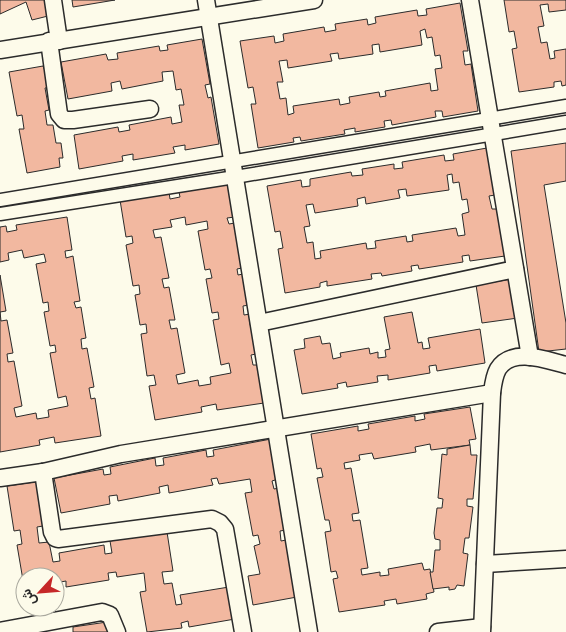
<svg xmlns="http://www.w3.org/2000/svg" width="566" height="632" font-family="Overpass,Vazirmatn,sans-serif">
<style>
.building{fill:#f2b8a0;stroke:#2b2b2b;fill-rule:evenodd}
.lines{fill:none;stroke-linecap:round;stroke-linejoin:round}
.pedestrian-casing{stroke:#2b2b2b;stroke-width:15}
.minor-casing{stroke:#2b2b2b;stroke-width:19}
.pedestrian{stroke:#fdfbea;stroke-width:12}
.minor{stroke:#fdfbea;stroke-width:16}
</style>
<rect width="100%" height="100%" fill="#fdfbea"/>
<!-- building -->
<g class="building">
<polygon points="0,0 46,0 48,16 32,20 26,2 0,14"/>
<polygon points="72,0 115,0 73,7"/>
<polygon points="504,0 566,0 566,10 549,12 548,4 540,5 544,26 538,27 541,43 547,42 550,59 555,58 554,51 566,49 566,85 562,86 561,81 554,82 554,87 519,92 512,49 517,48 514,31 509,32"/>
<path d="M 460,3 L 468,51 L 463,51 L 465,65 L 471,64 L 478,111 L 443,117 L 442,111 L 435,111 L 436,117 L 392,125 L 391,120 L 384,121 L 385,127 L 355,132 L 355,128 L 344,130 L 345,134 L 301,141 L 300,137 L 293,138 L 294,142 L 258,148 L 251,104 L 256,104 L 253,87 L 248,88 L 240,41 L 274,36 L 275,43 L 284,41 L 283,34 L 324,27 L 325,32 L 336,30 L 335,24 L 367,19 L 368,25 L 376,23 L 375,17 L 417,10 L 418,16 L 427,15 L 426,9 ZM 425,29 L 427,38 L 432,37 L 435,56 L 440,55 L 442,68 L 435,69 L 438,90 L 431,91 L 430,83 L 385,91 L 386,96 L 380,97 L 379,92 L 349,97 L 350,103 L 340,105 L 339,99 L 293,106 L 294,113 L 288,115 L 286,98 L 280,99 L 277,82 L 283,82 L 279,61 L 287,60 L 288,68 L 332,61 L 330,54 L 338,53 L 339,59 L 373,54 L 372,45 L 379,44 L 380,52 L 422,45 L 420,31 Z"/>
<polygon points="202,39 210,84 205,85 208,98 211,97 219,144 185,150 185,145 173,147 175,153 133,160 133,154 122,156 123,161 79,169 74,135 118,127 119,132 130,130 129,125 171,117 172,124 182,122 179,105 184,105 181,89 176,90 173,71 162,72 163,81 122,89 120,81 111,83 112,91 68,99 61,62 106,54 108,60 118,59 117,53 159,46 160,51 168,50 167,45"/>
<polygon points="43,66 45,71 49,71 52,87 45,88 49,110 45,111 47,125 53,125 56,143 61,143 63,158 59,158 60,167 27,173 19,129 24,129 22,115 17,116 9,72"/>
<polygon points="566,143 566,181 544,185 566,323 566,349 539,352 511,151"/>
<path d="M 487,148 L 495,195 L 489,196 L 492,209 L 497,209 L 505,256 L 470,261 L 469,255 L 462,256 L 463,262 L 419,269 L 418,265 L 411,266 L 412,271 L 382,276 L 381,273 L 371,274 L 372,279 L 327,286 L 327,281 L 320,283 L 320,287 L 285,293 L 278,249 L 283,248 L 280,231 L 275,232 L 267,186 L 301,180 L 302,187 L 310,186 L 310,179 L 351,172 L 352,176 L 363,175 L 362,169 L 394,164 L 394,169 L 403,168 L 402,162 L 444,155 L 445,161 L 454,160 L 453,154 ZM 452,174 L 453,183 L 459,182 L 462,200 L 467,199 L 469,212 L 462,214 L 465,235 L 458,236 L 456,228 L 412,235 L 413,241 L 407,242 L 406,236 L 375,241 L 376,248 L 367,249 L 366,243 L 320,251 L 321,258 L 315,259 L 313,242 L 307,243 L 304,227 L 310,226 L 306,205 L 313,204 L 315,213 L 358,206 L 357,199 L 365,197 L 366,204 L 400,198 L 398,190 L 406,189 L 407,196 L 449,190 L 447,175 Z"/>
<path d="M 230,184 L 235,217 L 227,218 L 229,224 L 235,223 L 242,268 L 237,269 L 238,275 L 243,274 L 249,305 L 243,306 L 244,315 L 250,314 L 256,354 L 251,355 L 253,365 L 258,365 L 264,403 L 217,410 L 216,404 L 201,407 L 202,412 L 155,420 L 149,386 L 156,385 L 154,375 L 147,376 L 141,334 L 147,333 L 146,324 L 140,325 L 135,295 L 140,294 L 139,285 L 133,286 L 126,245 L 133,243 L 132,236 L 126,237 L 120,200 L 169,192 L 170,199 L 180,197 L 179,192 ZM 185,217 L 186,225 L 207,221 L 208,229 L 198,231 L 205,270 L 210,269 L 212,278 L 206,279 L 212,313 L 218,312 L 219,319 L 213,320 L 221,365 L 229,363 L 231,373 L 210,377 L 211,384 L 199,386 L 198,380 L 178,384 L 176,375 L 185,373 L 177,328 L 171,329 L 169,320 L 175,320 L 169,287 L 164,288 L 162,279 L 169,278 L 161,237 L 155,238 L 153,230 L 172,227 L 170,220 Z"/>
<polygon points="67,217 72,250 65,251 66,258 73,256 80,301 74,302 76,308 81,307 86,338 81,339 82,349 87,348 94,387 89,388 91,399 95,398 101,436 55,443 54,437 39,440 40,445 0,452 0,312 1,321 7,320 13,353 7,354 8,362 14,361 22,406 14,408 16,417 36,413 37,419 49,417 48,410 68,406 66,396 58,398 50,353 56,352 55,345 50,346 44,312 49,311 48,302 43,303 36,264 46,262 44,254 24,258 22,250 8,253 9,260 0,262 0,227 6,226 7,232 17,230 16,225"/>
<polygon points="0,275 6,311 0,312"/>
<polygon points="512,279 518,318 482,323 476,285"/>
<polygon points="412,312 418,343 422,342 423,349 430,348 428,338 480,329 485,363 437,371 436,365 429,366 430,373 388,380 388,375 377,376 378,382 347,387 346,382 337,384 338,388 302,394 294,350 305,348 304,339 320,336 322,344 330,343 333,359 341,357 340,353 369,348 370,354 378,352 378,358 386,357 385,350 390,349 384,317"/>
<polygon points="470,407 476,439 469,440 470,445 431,450 430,444 415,447 416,452 374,459 372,453 359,455 360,460 344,463 345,469 351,468 359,513 352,514 353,521 360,520 368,568 361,569 362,575 380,572 380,576 389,575 388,569 422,563 424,570 430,569 434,592 426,594 427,599 397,604 396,599 384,601 385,605 339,612 333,579 338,578 336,571 331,572 325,532 331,531 329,520 325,520 317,478 323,477 321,468 317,469 311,434 358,426 358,431 369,429 368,424 415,416 415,421 425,419 424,414"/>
<polygon points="271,439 278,479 272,481 274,489 279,488 286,530 280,531 281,541 286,540 297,597 253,605 248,576 260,574 254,546 260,544 258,535 253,536 245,493 252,492 250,479 219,484 217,478 211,479 213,485 169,493 168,485 159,487 160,493 118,501 117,495 109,496 110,504 61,513 54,478 103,469 104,475 111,474 110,467 155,458 156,466 164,465 163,458 206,450 207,457 214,456 213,450"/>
<polygon points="470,445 471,455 477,455 473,499 467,499 467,506 473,507 469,538 465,538 463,553 468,554 464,586 457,585 455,589 449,590 449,587 433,589 430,572 433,572 435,550 440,550 440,540 435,539 434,533 437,508 442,508 443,499 438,498 442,454 447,455 447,449"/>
<polygon points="42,481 49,525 37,527 39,543 49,542 53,562 60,561 59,553 104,545 105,554 112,553 110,541 167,532 173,571 162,572 164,584 172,583 176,605 182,604 180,595 229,587 235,619 189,627 188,621 181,623 182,628 147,632 140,592 146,591 144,573 117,577 116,572 108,573 109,580 66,587 66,581 55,583 55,577 25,577 25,592 17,545 22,544 20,530 14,531 7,486"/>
<polygon points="107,622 108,632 73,632 73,627"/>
</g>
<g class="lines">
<!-- pedestrian casing -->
<g class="pedestrian-casing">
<g id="pedestrian">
<polyline points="0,200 566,106"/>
<polyline points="0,214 235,177 566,122"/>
</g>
</g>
<!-- minor casing -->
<g class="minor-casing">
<g id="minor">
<polyline points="53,0 59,41"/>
<polyline points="206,0 309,632"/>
<polyline points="470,0 530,357"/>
<polyline points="49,41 59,114 64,120 73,120 150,109"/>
<polyline points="0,50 314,0"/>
<polyline points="259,323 515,269"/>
<polyline points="43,472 52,532 55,538 58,539 212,519 220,523 225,529 243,632"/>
<polyline points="0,478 43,472 121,454 492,393"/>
<polyline points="485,564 566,559"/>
<polyline points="0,631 102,612 110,615 117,632"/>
<polyline points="438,632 482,627"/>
<path d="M 482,632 L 492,393 C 493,385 494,376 498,369 C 512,347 546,360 566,365"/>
</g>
</g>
<!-- pedestrian -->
<use href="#pedestrian" class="pedestrian"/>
<!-- minor -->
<use href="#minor" class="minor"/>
</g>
<!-- north arrow -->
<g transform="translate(40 592) rotate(244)"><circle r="24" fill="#fdfbea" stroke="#a9a89e"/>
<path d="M0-4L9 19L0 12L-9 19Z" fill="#c62828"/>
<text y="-8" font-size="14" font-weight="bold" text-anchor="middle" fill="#2b2b2b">ش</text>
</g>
</svg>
